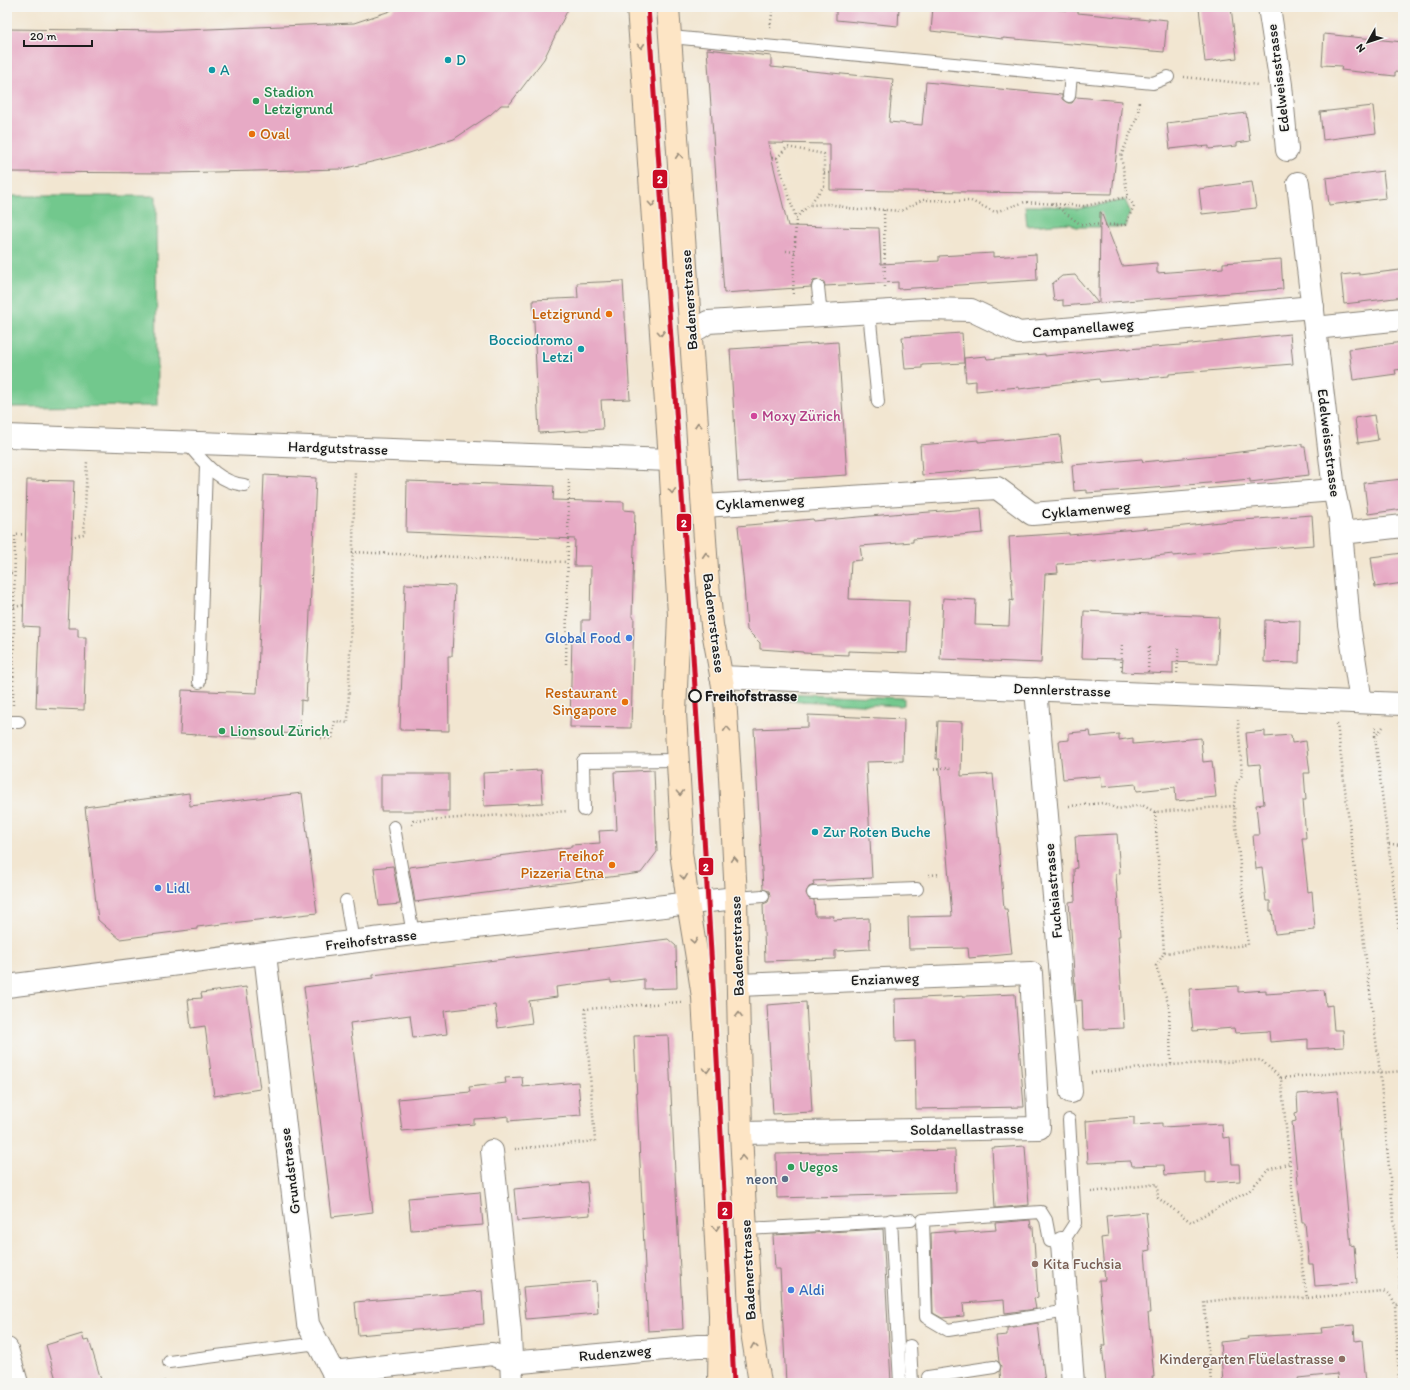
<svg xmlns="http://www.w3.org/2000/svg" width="1410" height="1390" font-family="Itim,sans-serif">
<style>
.green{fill:#72c88d;stroke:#477254}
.building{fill:#e7aac5}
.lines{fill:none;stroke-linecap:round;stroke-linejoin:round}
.lane-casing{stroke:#878176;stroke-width:14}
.street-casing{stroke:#878176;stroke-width:24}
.secondary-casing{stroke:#878176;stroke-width:24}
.path{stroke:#878176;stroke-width:2.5;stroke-dasharray:1 3;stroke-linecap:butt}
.lane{stroke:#fff;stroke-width:12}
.street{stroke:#fff;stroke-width:22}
.secondary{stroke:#fde5c5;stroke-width:22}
.tram-1-casing{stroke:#f6f6f2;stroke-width:8}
.tram-1{stroke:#cb0a25;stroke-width:5}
.oneway{stroke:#988b79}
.culture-dot{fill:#0f9aa8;stroke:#f6f6f2;stroke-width:1.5}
.leisure-dot{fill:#2e9e5b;stroke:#f6f6f2;stroke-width:1.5}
.food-dot{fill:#e8710a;stroke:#f6f6f2;stroke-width:1.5}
.hotel-dot{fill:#d1479c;stroke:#f6f6f2;stroke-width:1.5}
.shop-dot{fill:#3f7fe0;stroke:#f6f6f2;stroke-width:1.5}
.stop-dot{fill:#f6f6f2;stroke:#1c1c1c;stroke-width:2}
.service-dot{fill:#5c6f8a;stroke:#f6f6f2;stroke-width:1.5}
.education-dot{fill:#8d6e63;stroke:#f6f6f2;stroke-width:1.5}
.labels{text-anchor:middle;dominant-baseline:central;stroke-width:3;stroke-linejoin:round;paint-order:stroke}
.culture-label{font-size:15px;fill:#0d838f;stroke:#f6f6f2;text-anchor:start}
.street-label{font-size:15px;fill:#1c1c1c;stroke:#f6f6f2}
.leisure-label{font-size:15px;fill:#27864d;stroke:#f6f6f2;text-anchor:start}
.food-label{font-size:15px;fill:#c56008;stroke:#f6f6f2;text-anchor:end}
.hotel-label{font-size:15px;fill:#b23c85;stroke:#f6f6f2;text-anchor:start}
.shop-label{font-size:15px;fill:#366cbe;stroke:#f6f6f2;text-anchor:start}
.stop-label{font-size:15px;font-weight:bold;fill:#1c1c1c;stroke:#f6f6f2;text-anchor:start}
.service-label{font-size:15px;fill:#4e5e75;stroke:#f6f6f2;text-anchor:end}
.education-label{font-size:15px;fill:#785e54;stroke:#f6f6f2;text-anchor:start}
.line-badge{stroke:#f6f6f2;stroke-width:1.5}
.badge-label{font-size:11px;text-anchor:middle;font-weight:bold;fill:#fff}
</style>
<rect width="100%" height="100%" fill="#f6f6f2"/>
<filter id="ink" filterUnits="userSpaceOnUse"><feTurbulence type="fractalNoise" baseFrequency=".025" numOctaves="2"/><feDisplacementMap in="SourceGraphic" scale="8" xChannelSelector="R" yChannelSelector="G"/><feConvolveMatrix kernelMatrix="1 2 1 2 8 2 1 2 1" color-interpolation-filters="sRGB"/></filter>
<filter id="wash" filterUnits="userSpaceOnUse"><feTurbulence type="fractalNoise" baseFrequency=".012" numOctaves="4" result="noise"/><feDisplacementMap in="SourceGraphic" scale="16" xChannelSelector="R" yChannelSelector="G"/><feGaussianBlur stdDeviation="0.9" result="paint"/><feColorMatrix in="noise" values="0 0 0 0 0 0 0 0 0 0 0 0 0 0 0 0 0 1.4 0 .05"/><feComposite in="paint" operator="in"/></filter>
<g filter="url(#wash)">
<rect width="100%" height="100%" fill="#f2e6d1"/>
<!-- green -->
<g class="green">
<polygon points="7,196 156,196 157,406 7,407"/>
<polygon points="1125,200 1130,211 1126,227 1076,227 1070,223 1027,226 1025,206 1050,206 1077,209"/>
<polygon points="780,693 904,698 904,705 900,706 778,700 778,695"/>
</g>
<g id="blocks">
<!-- building -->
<g class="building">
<polygon points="395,7 569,7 544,59 509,105 501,105 490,115 454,139 409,153 342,169 171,173 7,172 7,29 160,31 354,23 390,11"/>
<polygon points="836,7 899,7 898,26 836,20"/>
<polygon points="933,7 1019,7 1078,11 1078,13 1149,20 1149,18 1167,20 1164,52 1003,38 1003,39 931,31"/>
<polygon points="1208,7 1231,7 1237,58 1205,62 1199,8"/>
<polygon points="1324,34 1403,42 1403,73 1395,72 1395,76 1341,70 1342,66 1322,65"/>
<polygon points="707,49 771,56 771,67 893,79 889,122 922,125 926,82 1062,95 1062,99 1068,103 1072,103 1076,97 1122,101 1112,194 830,190 830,144 768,143 788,226 879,228 881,264 939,261 939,256 993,253 993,257 1036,254 1037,280 898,289 898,282 825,286 824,282 818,280 813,281 811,287 724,293"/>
<polygon points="1373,106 1376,133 1323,140 1320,112"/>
<polygon points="1246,113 1250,141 1237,143 1237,146 1209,149 1209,146 1198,147 1198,146 1170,149 1167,123"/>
<polygon points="1383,171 1386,198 1329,205 1326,178"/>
<polygon points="1252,182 1256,208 1202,214 1199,189"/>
<polygon points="1100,212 1101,212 1122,266 1157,263 1157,273 1223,268 1223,263 1281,259 1283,289 1099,303"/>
<polygon points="1400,270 1403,297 1344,304 1341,275 1359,273 1359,275"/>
<polygon points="1075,275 1098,303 1063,306 1063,300 1054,301 1052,284 1062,276"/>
<polygon points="623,281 630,399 601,400 603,429 539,433 533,300 578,298 577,283"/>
<polygon points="962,333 964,363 922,365 922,368 905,369 902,337"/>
<polygon points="1290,334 1293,364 1169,374 1169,376 1100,382 1099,379 1019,389 1019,387 976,391 976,381 966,382 964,358 986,356 987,359 1045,354 1045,356 1127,348 1127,349 1181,345"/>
<polygon points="838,342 847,475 738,482 730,349"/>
<polygon points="1403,342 1403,369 1395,370 1396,374 1353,380 1349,349"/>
<polygon points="1374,415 1378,440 1358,443 1355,418"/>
<polygon points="1060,435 1063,462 922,475 920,445 978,440 978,442 1013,439 1013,440"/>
<polygon points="1302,444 1302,447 1305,447 1309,475 1250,482 1250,479 1167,487 1087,493 1087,490 1074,491 1072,465 1142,459 1143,462 1224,454"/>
<polygon points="264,475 316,478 306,701 301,700 300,734 258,732 257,738 180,734 182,690 257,693 262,585 260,585"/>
<polygon points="1403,479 1403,509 1368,514 1364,483"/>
<polygon points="27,480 74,481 68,628 78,628 78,637 86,637 84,710 36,708 39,627 23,626"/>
<polygon points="407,481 554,486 553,500 624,502 624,510 635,511 632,617 634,617 631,728 570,727 572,635 582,635 582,620 590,620 591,566 574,566 575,539 406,532"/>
<polygon points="981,508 983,533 913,539 913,542 860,546 862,560 851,561 849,599 909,601 907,653 848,651 848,655 803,653 803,652 760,649 760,643 747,630 744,586 738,526 813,519 814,521 904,513 904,514"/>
<polygon points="1312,515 1314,545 1255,549 1255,548 1173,556 1173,554 1093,563 1092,562 1057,564 1058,573 1045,574 1041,663 940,659 943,598 976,600 975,625 1009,626 1010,600 1013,601 1009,537 1069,533 1069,535 1147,528 1147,530 1230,521"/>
<polygon points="1403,553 1403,583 1375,587 1371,557"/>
<polygon points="405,584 455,586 452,656 448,656 449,731 400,730"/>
<polygon points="1084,611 1219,617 1217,664 1173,662 1173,674 1122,672 1123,659 1082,658"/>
<polygon points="1265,620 1300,621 1299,663 1264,662"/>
<polygon points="808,715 904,719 903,761 866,762 872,878 813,881 814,885 809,887 806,893 809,899 814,900 815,916 834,916 833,920 869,918 870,949 835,951 835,959 765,961 763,904 768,902 770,896 769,891 763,889 754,729 808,727"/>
<polygon points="938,721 962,722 961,776 993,774 1004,909 1007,909 1012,954 969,958 968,948 909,949 908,917 952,916 939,759 936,759"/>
<polygon points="1090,731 1091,737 1119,734 1119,740 1133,738 1133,744 1201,738 1203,762 1212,761 1216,797 1176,801 1175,787 1137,791 1136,784 1102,787 1101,776 1063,779 1059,741 1069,740 1069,733"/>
<polygon points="1265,731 1265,737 1291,735 1292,743 1306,741 1310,773 1304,773 1306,800 1303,800 1306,838 1302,838 1308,892 1312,891 1315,930 1275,934 1272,911 1270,911 1270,901 1266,901 1262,868 1256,869 1253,835 1259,835 1256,805 1264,804 1260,764 1249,765 1246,733"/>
<polygon points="541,770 543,803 484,806 483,773"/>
<polygon points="654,770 657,852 641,873 415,902 409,867 571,847 571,845 600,843 599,831 617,830 614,772"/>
<rect x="381" y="774" width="68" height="37"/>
<polygon points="189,793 190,806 302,793 317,913 197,927 197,929 120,939 98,920 85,807"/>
<polygon points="1117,834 1120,873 1116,874 1120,936 1118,936 1124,1028 1083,1030 1082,1000 1076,1001 1069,902 1075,901 1074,869 1077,868 1075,836"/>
<polygon points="393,866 400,904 379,906 374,868"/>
<polygon points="668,939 676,946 677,988 644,989 644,979 611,983 611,980 556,987 557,997 529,1001 532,1023 498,1028 495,1005 444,1011 447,1034 413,1038 410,1015 350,1023 373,1212 332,1217 304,987 373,978 373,975"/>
<polygon points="1238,986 1238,992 1266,990 1266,994 1324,990 1326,1006 1332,1005 1334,1030 1343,1030 1344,1047 1308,1049 1308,1039 1270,1042 1269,1031 1235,1033 1234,1028 1193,1031 1189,989"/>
<polygon points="246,987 260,1089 214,1096 205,1026 191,1028 188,999 202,998 201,993"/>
<polygon points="1015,994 1024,1107 916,1109 915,1041 896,1042 895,999"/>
<polygon points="806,1002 812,1112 773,1114 767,1005"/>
<polygon points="668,1035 683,1329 648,1331 634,1036"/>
<polygon points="522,1077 523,1087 578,1082 581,1115 508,1121 508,1116 491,1118 474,1119 474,1124 402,1131 398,1099 470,1092 469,1087 506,1083 505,1078"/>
<polygon points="1338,1091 1341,1128 1340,1128 1351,1246 1354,1245 1357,1283 1315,1286 1313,1264 1309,1264 1305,1223 1302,1223 1292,1122 1296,1121 1295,1113 1298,1112 1297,1094"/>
<polygon points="1134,1117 1134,1125 1162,1123 1162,1127 1222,1124 1223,1138 1230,1137 1232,1164 1239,1164 1240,1181 1206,1183 1206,1172 1165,1175 1164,1165 1132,1166 1131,1161 1088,1163 1086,1121"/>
<polygon points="1025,1146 1029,1205 995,1208 992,1148"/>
<polygon points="955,1150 956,1193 777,1198 776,1154"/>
<polygon points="587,1182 590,1215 517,1221 514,1189"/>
<polygon points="480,1192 483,1225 411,1230 408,1198"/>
<polygon points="1146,1212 1150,1250 1145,1251 1150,1313 1148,1313 1154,1377 1152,1377 1153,1383 1106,1383 1102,1345 1105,1345 1099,1280 1105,1280 1101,1238 1108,1237 1106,1216"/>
<polygon points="1030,1220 1031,1227 1033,1227 1038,1297 1034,1298 1036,1309 1005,1313 1004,1300 963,1303 964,1316 942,1318 933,1313 931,1233 955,1231 955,1233 996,1230 995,1223"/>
<polygon points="883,1229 891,1383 786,1383 780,1269 775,1269 773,1235"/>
<polygon points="596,1281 598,1313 526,1319 523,1287"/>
<polygon points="482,1291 484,1324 358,1335 355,1302"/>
<polygon points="1038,1323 1045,1383 1001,1383 1000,1371 1001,1366 999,1362 996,1336 1007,1335 1007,1328"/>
<polygon points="1354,1325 1355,1341 1362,1340 1366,1383 1338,1383 1337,1374 1298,1378 1299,1383 1265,1383 1265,1381 1223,1383 1220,1342 1248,1339 1247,1337 1322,1333 1321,1328"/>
<polygon points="82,1334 84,1341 89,1340 102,1383 57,1383 46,1345"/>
</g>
</g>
</g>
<g filter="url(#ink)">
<use href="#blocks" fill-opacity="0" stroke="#878176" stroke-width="1"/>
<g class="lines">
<!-- lane casing -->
<g class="lane-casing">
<g id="lane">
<polyline points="671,37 1153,83 1168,77"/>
<polyline points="1069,96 1071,75"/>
<polyline points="818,287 821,315"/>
<polyline points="869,312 878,402"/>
<path d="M 186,442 C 203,461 217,482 244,485"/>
<polyline points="199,682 206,466"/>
<polyline points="7,722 19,722"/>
<polyline points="584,810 583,761 678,760"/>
<polyline points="394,827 413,934"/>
<polyline points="813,893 917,889"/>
<polyline points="736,898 763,896"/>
<polyline points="346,901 353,942"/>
<polyline points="891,1220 900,1383"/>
<polyline points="746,1229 911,1220"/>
<polyline points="1068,1311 948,1330 926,1317 923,1220 1041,1212 1046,1220 1050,1241 1062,1243 1075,1223 1069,1120"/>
<polyline points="910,1346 912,1383"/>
<polyline points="169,1362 318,1343"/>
<polyline points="929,1383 928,1377 994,1367"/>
</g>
</g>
<!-- street casing -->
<g class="street-casing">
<g id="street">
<polyline points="1269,7 1281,85 1287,150"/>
<polyline points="1298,183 1334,490 1340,518 1349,624 1361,702"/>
<polyline points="691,328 699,328 708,322 925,309 971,310 1019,333 1313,307"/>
<polyline points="1315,328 1403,319"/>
<polyline points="7,436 670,460"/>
<polyline points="703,506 997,488 1032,514 1334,490"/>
<polyline points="1342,533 1403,526"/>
<polyline points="721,677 1403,704"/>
<polyline points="1036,689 1071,1092"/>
<polyline points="265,954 308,1324 333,1372 335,1383"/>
<polyline points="739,985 1031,973 1039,1128 741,1133"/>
<polyline points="7,986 413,934 736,898"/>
<polyline points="492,1151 502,1244 510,1333 512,1383"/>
<polyline points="1062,1243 1073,1383"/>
<polyline points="7,1349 17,1383"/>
<polyline points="333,1372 492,1354 510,1361 521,1362 698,1346 721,1346"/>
</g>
</g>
<!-- secondary casing -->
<g class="secondary-casing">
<g id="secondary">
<polyline points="638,7 670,460 679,615 675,713 682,831 681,852 688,903 698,964 703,997 720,1315 719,1383"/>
<polyline points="668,7 708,583 712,625 725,697 730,777 736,898 741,1133 750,1309 752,1332 760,1383"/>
</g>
</g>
<!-- path -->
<g class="path">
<polyline points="770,28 773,7"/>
<polyline points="1184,77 1259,85"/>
<polyline points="772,158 777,158 796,218"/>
<polyline points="777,158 787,147 824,154 824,186 810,204"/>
<polyline points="824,173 830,173"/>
<polyline points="1052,203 1080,224 1125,225 1134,206 1128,197"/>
<polyline points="884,210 885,289"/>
<polyline points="786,251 795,252"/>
<polyline points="793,294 796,218 809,205 830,204 858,210 873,209 901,211 922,200 971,201 995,212 1025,202 1084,206 1128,197 1121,156 1138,115 1139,100"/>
<polyline points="71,537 84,534 87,461"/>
<polyline points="352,552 567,562"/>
<polyline points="7,573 14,573"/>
<polyline points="14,607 24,605"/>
<polyline points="566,664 569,479"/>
<polyline points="1121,670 1122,645"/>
<polyline points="1148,672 1149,646"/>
<polyline points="1177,673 1179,647"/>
<polyline points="13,705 15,535 25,534"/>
<polyline points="1337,724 1380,1073 1402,1304 1395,1305 1399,1383"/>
<polyline points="1383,727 1375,737 1403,964"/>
<polyline points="1375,736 1376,725"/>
<polyline points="321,738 332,739 335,721 348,723 355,471"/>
<polyline points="934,769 949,767 950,771"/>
<polyline points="1069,806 1103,803 1118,809 1142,805 1155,812 1234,806 1236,784 1242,775 1238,720"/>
<polyline points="1155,812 1164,953"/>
<polyline points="412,825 413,821 568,811"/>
<polyline points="1389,844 1403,845"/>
<polyline points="929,875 940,874"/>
<polyline points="1171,1064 1169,1006 1156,966 1164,953 1248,945 1234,806"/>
<path d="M 1091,1073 L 1171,1065 L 1261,1060 L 1281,1078 L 1296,1226 L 1307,1298 L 1383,1291 C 1390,1294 1393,1298 1395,1305"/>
<polyline points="1281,1078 1358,1071 1380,1073 1403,1071"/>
<polyline points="515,1149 595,1141 585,1009 681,1002"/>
<polyline points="1091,1192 1157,1184 1158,1198 1191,1222 1249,1191 1268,1170 1290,1163"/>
<polyline points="156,1383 167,1381"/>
<polyline points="1211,1383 1204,1302 1237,1298 1307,1298"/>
</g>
<!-- lane -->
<use href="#lane" class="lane"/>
<!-- street -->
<use href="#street" class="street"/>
<!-- secondary -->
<use href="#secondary" class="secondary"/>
<!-- tram-1 casing -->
<g class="tram-1-casing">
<polyline id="tram-1" points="648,7 693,655 714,1002 734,1383"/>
</g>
<!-- tram-1 -->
<use href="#tram-1" class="tram-1"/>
</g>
<!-- one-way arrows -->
<defs><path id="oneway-chevron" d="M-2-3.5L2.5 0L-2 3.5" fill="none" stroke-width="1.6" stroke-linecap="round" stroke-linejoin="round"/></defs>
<g class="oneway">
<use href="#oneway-chevron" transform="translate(641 46) rotate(86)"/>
<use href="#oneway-chevron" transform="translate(679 156) rotate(-94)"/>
<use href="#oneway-chevron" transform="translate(652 204) rotate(86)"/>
<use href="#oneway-chevron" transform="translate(661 333) rotate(86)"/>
<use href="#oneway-chevron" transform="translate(698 425) rotate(-94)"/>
<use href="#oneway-chevron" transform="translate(672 491) rotate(87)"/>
<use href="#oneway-chevron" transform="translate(706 555) rotate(-94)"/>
<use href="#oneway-chevron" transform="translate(727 729) rotate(-94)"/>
<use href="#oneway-chevron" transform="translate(680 793) rotate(87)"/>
<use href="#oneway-chevron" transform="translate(734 859) rotate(-93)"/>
<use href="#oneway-chevron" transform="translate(684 877) rotate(83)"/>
<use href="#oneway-chevron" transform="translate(694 941) rotate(80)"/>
<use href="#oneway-chevron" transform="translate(739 1015) rotate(-90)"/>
<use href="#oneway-chevron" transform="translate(707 1070) rotate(87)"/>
<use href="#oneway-chevron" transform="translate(742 1158) rotate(-93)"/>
<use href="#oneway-chevron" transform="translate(716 1228) rotate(87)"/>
<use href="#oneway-chevron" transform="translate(754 1346) rotate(-99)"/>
</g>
</g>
<!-- markers -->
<g class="culture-dot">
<circle cx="448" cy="60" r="4"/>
<circle cx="212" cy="70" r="4"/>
<circle cx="581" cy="349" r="4"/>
<circle cx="815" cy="832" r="4"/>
</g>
<g class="leisure-dot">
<circle cx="256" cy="101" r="4"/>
<circle cx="222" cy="731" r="4"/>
<circle cx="791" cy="1167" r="4"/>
</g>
<g class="food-dot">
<circle cx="252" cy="134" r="4"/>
<circle cx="609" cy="314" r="4"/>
<circle cx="625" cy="702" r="4"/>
<circle cx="612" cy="865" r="4"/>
</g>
<circle class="hotel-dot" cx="754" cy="416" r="4"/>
<g class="shop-dot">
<circle cx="629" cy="638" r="4"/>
<circle cx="158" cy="888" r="4"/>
<circle cx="791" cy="1290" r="4"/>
</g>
<circle class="stop-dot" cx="695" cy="696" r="6"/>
<circle class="service-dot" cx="785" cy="1179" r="4"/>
<g class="education-dot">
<circle cx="1035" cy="1264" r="4"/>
<circle cx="1342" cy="1359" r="4"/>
</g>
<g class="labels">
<!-- culture labels -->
<g class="culture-label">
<text x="456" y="60">D</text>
<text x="220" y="70">A</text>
<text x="573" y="340" text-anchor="end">Bocciodromo<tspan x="573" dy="17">Letzi</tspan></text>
<text x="823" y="832">Zur Roten Buche</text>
</g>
<!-- street labels -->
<g class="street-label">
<text transform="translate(1278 78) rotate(-97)">Edelweissstrasse</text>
<text transform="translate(689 300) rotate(-94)">Badenerstrasse</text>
<text transform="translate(1083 328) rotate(-5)">Campanellaweg</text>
<text transform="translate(1329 443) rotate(83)">Edelweissstrasse</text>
<text transform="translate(338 448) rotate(2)">Hardgutstrasse</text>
<text transform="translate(760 502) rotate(-4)">Cyklamenweg</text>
<text transform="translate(1086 510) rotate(-5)">Cyklamenweg</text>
<text transform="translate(714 623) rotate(83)">Badenerstrasse</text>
<text transform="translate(1062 690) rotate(2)">Dennlerstrasse</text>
<text transform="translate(1053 891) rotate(-95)">Fuchsiastrasse</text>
<text transform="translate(371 940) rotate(-7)">Freihofstrasse</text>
<text transform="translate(737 946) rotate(-92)">Badenerstrasse</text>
<text transform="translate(885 979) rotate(-2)">Enzianweg</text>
<text transform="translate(967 1129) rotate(-1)">Soldanellastrasse</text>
<text transform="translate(290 1171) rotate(-97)">Grundstrasse</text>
<text transform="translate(748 1270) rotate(-93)">Badenerstrasse</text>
<text transform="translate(615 1353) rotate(-5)">Rudenzweg</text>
</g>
<!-- leisure labels -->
<g class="leisure-label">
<text x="264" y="92">Stadion<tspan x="264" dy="17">Letzigrund</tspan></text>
<text x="230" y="731">Lionsoul Zürich</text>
<text x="799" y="1167">Uegos</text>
</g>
<!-- food labels -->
<g class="food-label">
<text x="260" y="134" text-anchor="start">Oval</text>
<text x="601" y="314">Letzigrund</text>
<text x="617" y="693">Restaurant<tspan x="617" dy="17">Singapore</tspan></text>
<text x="604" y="856">Freihof<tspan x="604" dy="17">Pizzeria Etna</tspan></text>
</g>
<!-- hotel labels -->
<g class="hotel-label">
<text x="762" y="416">Moxy Zürich</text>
</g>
<!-- shop labels -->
<g class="shop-label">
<text x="621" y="638" text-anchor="end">Global Food</text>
<text x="166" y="888">Lidl</text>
<text x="799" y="1290">Aldi</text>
</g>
<!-- stop labels -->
<g class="stop-label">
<text x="705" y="696">Freihofstrasse</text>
</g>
<!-- service labels -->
<g class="service-label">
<text x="777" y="1179">neon</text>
</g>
<!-- education labels -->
<g class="education-label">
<text x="1043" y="1264">Kita Fuchsia</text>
<text x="1334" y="1359" text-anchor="end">Kindergarten Flüelastrasse</text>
</g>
</g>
<g class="line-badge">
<rect x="652" y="169" width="16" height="20" rx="4" fill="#cb0a25"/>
<rect x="676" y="513" width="16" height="19" rx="4" fill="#cb0a25"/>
<rect x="698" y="857" width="16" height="19" rx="4" fill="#cb0a25"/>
<rect x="717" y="1201" width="16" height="19" rx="4" fill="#cb0a25"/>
</g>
<g class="badge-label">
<text x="660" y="183">2</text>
<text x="684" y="527">2</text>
<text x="706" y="871">2</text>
<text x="725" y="1215">2</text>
</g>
<!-- margin -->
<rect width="1410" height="1390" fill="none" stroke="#f6f6f2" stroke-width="24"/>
<!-- north arrow -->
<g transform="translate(1368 42) rotate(231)" stroke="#f6f6f2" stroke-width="3" paint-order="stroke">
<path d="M0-3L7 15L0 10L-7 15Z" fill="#1c1c1c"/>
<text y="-6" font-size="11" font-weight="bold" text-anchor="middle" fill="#1c1c1c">N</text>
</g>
<!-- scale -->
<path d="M24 40v6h68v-6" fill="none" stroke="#1c1c1c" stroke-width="2"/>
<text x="30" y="40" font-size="12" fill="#1c1c1c" stroke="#f6f6f2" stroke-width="3" paint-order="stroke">20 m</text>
</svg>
